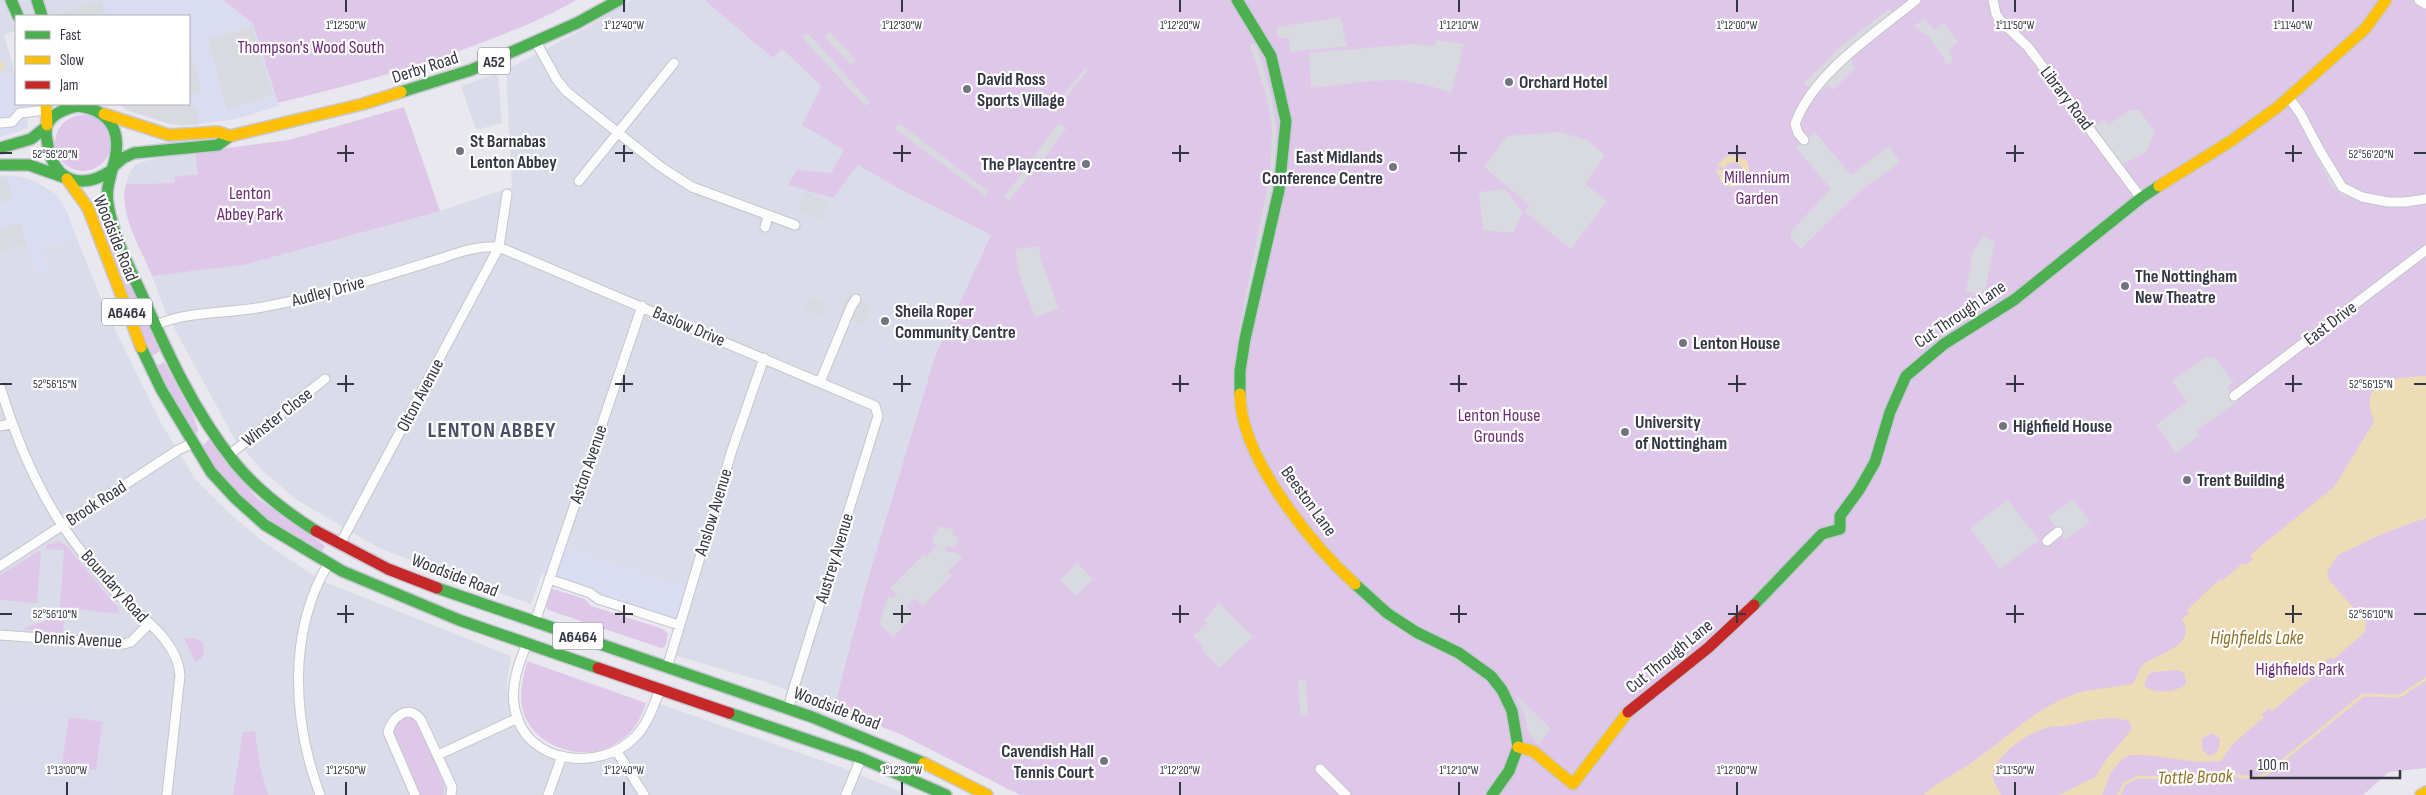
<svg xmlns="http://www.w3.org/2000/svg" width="2426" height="795" viewBox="0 0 2426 795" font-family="'Sofia Sans Condensed',sans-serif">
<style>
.residential{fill:#dbdce9}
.commercial{fill:#daddf2}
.education{fill:#dadaec}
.green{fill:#dfc7ea}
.parking{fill:#d9d9e0}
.water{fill:#eedcb7;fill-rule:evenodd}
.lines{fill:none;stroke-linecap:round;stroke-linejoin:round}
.stream{stroke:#eedcb7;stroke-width:3}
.street-casing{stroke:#c4c5cd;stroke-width:11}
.fast-casing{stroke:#c7c7d7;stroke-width:14}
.slow-casing{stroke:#c7c7d7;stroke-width:14}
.jam-casing{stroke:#c7c7d7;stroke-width:14}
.street{stroke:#fcfcfc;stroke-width:9}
.fast{stroke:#4caf50;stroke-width:11}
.slow{stroke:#ffc107;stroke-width:11}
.jam{stroke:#c62828;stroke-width:11}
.ticks{fill:none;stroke:#343644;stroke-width:2}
.poi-dot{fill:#737480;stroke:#fff;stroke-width:2}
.labels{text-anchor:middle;stroke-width:4.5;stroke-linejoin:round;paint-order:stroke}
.shield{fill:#fff;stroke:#71727c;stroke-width:1}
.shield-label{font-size:16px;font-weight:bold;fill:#343644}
.park-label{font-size:18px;fill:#6e2876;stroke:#fff}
.street-label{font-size:18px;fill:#343644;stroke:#fff}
.poi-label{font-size:18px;font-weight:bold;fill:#343644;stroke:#fff;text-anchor:start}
.water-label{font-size:19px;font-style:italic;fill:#907127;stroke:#fff}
.district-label{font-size:22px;font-weight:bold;letter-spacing:1px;fill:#4b4f67;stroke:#fff}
.ticks-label{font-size:12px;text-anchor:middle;fill:#343644;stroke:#fff;stroke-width:4.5;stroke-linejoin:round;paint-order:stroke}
</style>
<rect width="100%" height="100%" fill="#e8e8ee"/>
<path class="residential" d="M0 0H99L55 16H16V30L4 35 15 73 0 75Z
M632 0H704L773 58 782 49 821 86 858 165 903 191 991 235 935 356 866 585 834 708 765 682 674 655 694 591 553 543 531 604 450 576 377 547 297 500 263 471 234 438 166 313 152 276 244 265 440 211 512 187 506 70 589 26Z
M498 73 502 123 476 130 461 86Z
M195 152 198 174 175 177V183L126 184 129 173 135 165 144 161Z
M76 237 107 313 161 423 196 480 230 514 265 543 322 581 511 656 507 684 510 715 518 731 535 750 563 764 596 763 611 760 638 742 648 729 660 704 846 769 908 795H0V254L28 245 37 274 42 248Z"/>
<path class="commercial" d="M99 0H223L253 24 279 106 236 119 183 126 170 124 128 111 119 104H189V16H55Z
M15 73 16 104H25L28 127 15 133 0 137V75Z
M8 175 22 177 35 181 57 195 67 212 76 237 42 248 49 271 37 274 28 245 0 254V176Z
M553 543 694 590 685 622 542 574Z"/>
<path class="education" d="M0 699 110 709 104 795H0Z"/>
<path class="green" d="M223 0H576C546 18 519 28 486 41 418 67 348 86 278 103L253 24Z
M704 0H2426V768L2389 772 2363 795H1020L900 734 834 708 866 585 935 356 991 235 903 191 858 165 833 198 788 185 797 170 831 173 844 150 802 125 821 86 782 49 773 58Z
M404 107 440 211 244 265 152 276C141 248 118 214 126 184L175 183 174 177 198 174 195 152 289 140Z
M55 143a28 28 0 1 1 56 0a28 28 0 1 1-56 0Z
M103 214 160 351 152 356 132 310 99 216Z
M164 362 194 417 198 430 195 436 155 367Z
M210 439 223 459 256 497 325 546 320 555 274 526 219 474 202 446Z
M58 541 66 545 117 607 120 614 60 607 64 550 46 549V546Z
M41 550 37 603 0 600V575Z
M550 588 585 599 591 606 663 629 668 634 665 647 661 648 548 610 545 604Z
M57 617 64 618 63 633 22 629Z
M184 638H194L203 643 204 653 201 659 195 662Z
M527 661 646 703C640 721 632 735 615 744 582 764 530 746 522 707 519 691 524 676 527 661Z
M69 717 102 722 96 770 62 764Z
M404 718H412L418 724 445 785 443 795H421L394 733 395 727Z
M255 731 260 767 268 795H233L243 732Z"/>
<path class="parking" d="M101 0 106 11 91 16 57 15Z
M1889 9 1900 18 1851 59 1855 68 1833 90 1827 85 1818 95 1804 83 1842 45Z
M1340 17 1347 46 1290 52 1289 38H1278L1277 27Z
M1925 19 1934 30 1944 23 1958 42 1949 49 1953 61 1945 66 1944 59 1929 37 1913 26Z
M252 26 273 95 227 110 208 40Z
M830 32 856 60 851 65 825 37Z
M808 33 870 102 865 106 802 37Z
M1436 40 1464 44 1451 93 1428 85 1401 80 1371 81 1311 88 1309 53 1411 44 1435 46Z
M1256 43 1271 94 1276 126V156L1272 187 1241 341 1237 339 1268 184 1271 155 1272 127 1266 95 1250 45Z
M189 46 202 92 189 95Z
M1089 68 1056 112 1055 106 1084 69Z
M120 104 197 106 198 125 170 124 128 110Z
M2130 110H2139L2155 132 2146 152 2122 165 2095 126 2104 120 2108 125Z
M899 123 988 191 985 196 895 129Z
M1059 123 1066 129 1039 164 1032 159Z
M2307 130 2335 185 2348 195 2346 198 2332 187 2304 132Z
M1560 132 1587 140 1605 155 1585 184 1607 201 1571 249 1525 212 1529 205 1484 167 1507 136Z
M1815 132 1851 175 1889 146 1900 162 1857 194 1801 249 1791 238V231L1831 189 1796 148Z
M1030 162 1036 166 1009 201 1004 197Z
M7 177 13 201H0V178Z
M1505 189 1523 212 1513 233 1483 230 1479 192Z
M806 192 828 203 819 220 798 209Z
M20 222 27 244 0 253V229Z
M1984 236 1995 242 1985 291 1982 290V293L1966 292 1973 251Z
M1039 246 1041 260 1059 309 1035 317 1019 275 1015 249Z
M848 295 872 305 862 325 839 315Z
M810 297 826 305 821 317 804 308Z
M2206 357 2215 358 2234 382 2227 387 2238 401 2197 431 2200 435 2176 453 2156 425 2187 402 2172 381Z
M2073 499 2090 522 2065 540 2048 517Z
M2008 500 2039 540 2000 569 1970 528Z
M939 526 954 530 952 535 959 537 955 548 946 546 945 551 957 553 963 557 948 571 952 575 923 606 915 598 906 607 914 616 893 637 879 624 888 597 894 598 897 595 890 588 924 554 927 556 937 545 931 542Z
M1077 563 1093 579 1076 596 1060 580Z
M1219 603 1253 637 1219 668 1202 650 1204 647 1193 636 1207 623 1204 620Z
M1298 680H1306L1308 716H1300Z
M1515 694 1551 729 1538 745 1528 731 1525 716Z"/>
<path class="water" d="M1733 155 1747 160 1750 172 1743 171 1741 166 1735 162 1727 164 1725 168 1717 166 1725 157Z
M1716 169 1724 171 1725 176 1729 179 1737 180 1742 175 1749 176 1742 185 1730 187 1721 182Z
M2426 376V518L2384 533 2338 555 2327 572 2329 580 2366 622 2365 632 2333 660 2331 657 2324 663 2326 666 2272 711 2269 708 2262 714 2264 717 2233 744 2221 761 2199 762 2145 755H2130L2121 760 2111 772 2102 795H2059L2095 777 2106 760 2132 729 2129 721C2109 714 2086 722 2065 726 2060 726 2055 726 2050 727 2032 730 1990 757 1993 778 1994 783 1999 790 2001 795H1923C1939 781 1957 773 1974 761 2012 734 2031 710 2078 693 2089 689 2130 686 2133 683 2138 678 2138 668 2144 664 2159 653 2198 646 2182 619L2190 613 2187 610 2220 579 2222 581 2243 563 2246 565 2253 559 2250 555 2334 487 2374 422C2373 417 2370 412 2370 407 2365 377 2407 377 2426 376ZM2178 670 2185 674 2186 684C2177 693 2154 694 2144 686L2148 675 2154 672ZM2213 733 2220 739C2220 748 2218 756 2207 755L2202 749V738Z"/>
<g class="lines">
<path class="stream" d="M0 61 3 69
M2119 795 2124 784 2138 777 2178 778 2222 772 2243 777H2260L2270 771 2363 695 2400 696 2426 679"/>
<defs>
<path id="street" d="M1993 0 1996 14 2000 20 2028 47 2141 198
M2419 0 2426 4
M536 42 557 80 567 92 661 167 692 187 795 225
M2289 98 2300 113 2319 149 2342 187 2362 197 2388 202H2405L2426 199
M0 123 12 122 20 113 47 110
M1804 140 1798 133 1795 124C1813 73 1876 33 1916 0
M579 181 674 63
M765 227 768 216
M156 325C190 310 231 314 268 306 325 295 381 277 436 260 457 253 477 245 499 247L875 406 878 416 791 697 789 709
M820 382 851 307 856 299
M0 386C15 436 33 481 62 525 76 545 92 566 109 585 133 613 177 636 180 675L167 795
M2234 396 2426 250
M0 426 11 424
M229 455 325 379
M2047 541 2058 532
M340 544 499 247 507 194
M0 566 178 450 193 443
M549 579 590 593 598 599 679 625
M535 622 642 306
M0 635 124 644 131 642 149 624
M527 644C518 664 510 687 515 710 526 765 601 772 635 737 648 724 653 706 660 690
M667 668 732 450 764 358
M617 752 644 795
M438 755 518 718
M1320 769 1346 795
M320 795C293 722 287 634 328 564
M415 795 388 732C392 717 409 703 421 720L452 787 451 795
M548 795 562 756
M846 795 861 758"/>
<path id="fast" d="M11 0 18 16
M37 0 42 16
M1237 0 1271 56 1286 121 1279 190 1245 339 1240 371V394
M401 92 471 70 577 23 619 0
M78 106C115 111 123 137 112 170 83 190 55 183 48 146 47 139 44 130 48 123 54 113 67 108 78 106Z
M0 148 31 139 46 127
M0 165H29L63 177
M114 166 123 158 134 153 218 145 230 136
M112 170C109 182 106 191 108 204 113 235 128 265 141 293 167 352 194 412 235 463 257 490 286 512 316 531
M141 347 161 389 211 472 235 498 265 525 342 571 459 620 598 668
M1355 584 1387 613 1416 632 1459 653 1491 676 1502 690 1512 711 1518 747 1509 771 1492 795
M437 588 812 717 924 763
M1754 605 1822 534 1840 529V516L1859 490 1875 462 1890 412 1906 376 1944 344 2014 300 2141 198 2159 186
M729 713 861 758 946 795"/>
<path id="slow" d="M46 104 47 125
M104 114 169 135 218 132 230 136 363 104 401 92
M67 179 88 208 141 347
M2159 186 2231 141 2279 106 2365 29 2386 0
M1240 394C1240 456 1310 543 1355 584
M1518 747 1533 751 1573 784 1628 712
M924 763 987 795
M2421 795 2426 792"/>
<path id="jam" d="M316 531 388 569 437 588
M598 668 729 713
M1628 712 1708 648 1754 605"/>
</defs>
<use href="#street" class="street-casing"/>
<use href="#fast" class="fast-casing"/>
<use href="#slow" class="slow-casing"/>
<use href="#jam" class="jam-casing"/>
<use href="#street" class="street"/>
<use href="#fast" class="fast"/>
<use href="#slow" class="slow"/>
<use href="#jam" class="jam"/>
</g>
<path class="ticks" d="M346 0V12M624 0V12M902 0V12M1180 0V12M1459 0V12M1737 0V12M2015 0V12M2293 0V12M346 145V162M624 145V162M902 145V162M1180 145V162M1459 145V162M1737 145V162M2015 145V162M2293 145V162M0 153H12M337 153H354M615 153H633M893 153H911M1172 153H1189M1450 153H1467M1728 153H1746M2006 153H2024M2285 153H2302M2414 153H2426M346 375V392M624 375V392M902 375V392M1180 375V392M1459 375V392M1737 375V392M2015 375V392M2293 375V392M0 384H12M337 384H354M615 384H633M893 384H911M1172 384H1189M1450 384H1467M1728 384H1746M2006 384H2024M2285 384H2302M2414 384H2426M346 605V623M624 605V623M902 605V623M1180 605V623M1459 605V623M1737 605V623M2015 605V623M2293 605V623M0 614H12M337 614H354M615 614H633M893 614H911M1172 614H1189M1450 614H1467M1728 614H1746M2006 614H2024M2285 614H2302M2414 614H2426M67 782V795M346 782V795M624 782V795M902 782V795M1180 782V795M1459 782V795M1737 782V795M2015 782V795"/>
<g class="poi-dot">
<circle cx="1509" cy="82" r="5"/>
<circle cx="967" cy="89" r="5"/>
<circle cx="460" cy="151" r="5"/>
<circle cx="1086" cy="164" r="5"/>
<circle cx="1393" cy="167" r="5"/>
<circle cx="2125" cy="286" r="5"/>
<circle cx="885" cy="321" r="5"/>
<circle cx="1683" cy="343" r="5"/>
<circle cx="2003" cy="426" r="5"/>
<circle cx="1625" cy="432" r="5"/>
<circle cx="2187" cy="480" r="5"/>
<circle cx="1104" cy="761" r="5"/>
</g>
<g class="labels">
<g class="shield">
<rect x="478" y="47.5" width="32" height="27" rx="4"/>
<rect x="102" y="298.5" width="50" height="27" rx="4"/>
<rect x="553" y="622.5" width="50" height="27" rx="4"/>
</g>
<g class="shield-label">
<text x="494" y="67">A52</text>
<text x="127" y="318">A6464</text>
<text x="578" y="642">A6464</text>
</g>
<g class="park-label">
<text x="311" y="53">Thompson's Wood South</text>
<text x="1757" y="183">Millennium<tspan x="1757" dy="21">Garden</tspan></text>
<text x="250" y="199">Lenton<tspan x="250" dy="21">Abbey Park</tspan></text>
<text x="1499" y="421">Lenton House<tspan x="1499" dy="21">Grounds</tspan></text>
<text x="2300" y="675">Highfields Park</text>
</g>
<g class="street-label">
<text transform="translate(425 67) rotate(-18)" y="6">Derby Road</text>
<text transform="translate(2067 98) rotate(53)" y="6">Library Road</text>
<text transform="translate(116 238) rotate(68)" y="6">Woodside Road</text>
<text transform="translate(328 291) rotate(-15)" y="6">Audley Drive</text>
<text transform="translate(1960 314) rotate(-34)" y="6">Cut Through Lane</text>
<text transform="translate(2330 323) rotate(-37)" y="6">East Drive</text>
<text transform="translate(689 326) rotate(23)" y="6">Baslow Drive</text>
<text transform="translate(420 395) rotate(-62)" y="6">Olton Avenue</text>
<text transform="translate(277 417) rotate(-38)" y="6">Winster Close</text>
<text transform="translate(588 464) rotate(-71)" y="6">Aston Avenue</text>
<text transform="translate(1309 501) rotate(54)" y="6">Beeston Lane</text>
<text transform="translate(96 503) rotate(-33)" y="6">Brook Road</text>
<text transform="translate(713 512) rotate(-73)" y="6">Anslow Avenue</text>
<text transform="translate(834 558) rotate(-73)" y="6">Austrey Avenue</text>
<text transform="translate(455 575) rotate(21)" y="6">Woodside Road</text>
<text transform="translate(115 586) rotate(48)" y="6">Boundary Road</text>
<text transform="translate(78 639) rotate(3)" y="6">Dennis Avenue</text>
<text transform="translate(1669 656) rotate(-39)" y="6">Cut Through Lane</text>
<text transform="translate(837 708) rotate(21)" y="6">Woodside Road</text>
</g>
<g class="poi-label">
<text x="977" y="85">David Ross<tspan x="977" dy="21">Sports Village</tspan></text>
<text x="1519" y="88">Orchard Hotel</text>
<text x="470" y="147">St Barnabas<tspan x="470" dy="21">Lenton Abbey</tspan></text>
<text x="1383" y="163" text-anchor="end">East Midlands<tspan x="1383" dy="21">Conference Centre</tspan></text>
<text x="1076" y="170" text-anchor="end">The Playcentre</text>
<text x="2135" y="282">The Nottingham<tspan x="2135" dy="21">New Theatre</tspan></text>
<text x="895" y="317">Sheila Roper<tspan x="895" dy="21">Community Centre</tspan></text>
<text x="1693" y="349">Lenton House</text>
<text x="1635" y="428">University<tspan x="1635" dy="21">of Nottingham</tspan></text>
<text x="2013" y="432">Highfield House</text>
<text x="2197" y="486">Trent Building</text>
<text x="1094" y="757" text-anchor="end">Cavendish Hall<tspan x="1094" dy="21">Tennis Court</tspan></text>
</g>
<g class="water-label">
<text x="2257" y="644">Highfields Lake</text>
<text transform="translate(2195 776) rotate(-2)" y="7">Tottle Brook</text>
</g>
<g class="district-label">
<text x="492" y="437">LENTON ABBEY</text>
</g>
</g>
<g class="ticks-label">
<text x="346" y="29">1°12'50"W</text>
<text x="624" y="29">1°12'40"W</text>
<text x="902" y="29">1°12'30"W</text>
<text x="1180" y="29">1°12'20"W</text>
<text x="1459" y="29">1°12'10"W</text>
<text x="1737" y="29">1°12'00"W</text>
<text x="2015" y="29">1°11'50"W</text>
<text x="2293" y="29">1°11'40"W</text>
<text x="55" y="158">52°56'20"N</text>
<text x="2371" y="158">52°56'20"N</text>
<text x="55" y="388">52°56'15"N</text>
<text x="2371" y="388">52°56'15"N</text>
<text x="55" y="618">52°56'10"N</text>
<text x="2371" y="618">52°56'10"N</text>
<text x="67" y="774">1°13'00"W</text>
<text x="346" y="774">1°12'50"W</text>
<text x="624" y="774">1°12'40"W</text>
<text x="902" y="774">1°12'30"W</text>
<text x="1180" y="774">1°12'20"W</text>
<text x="1459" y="774">1°12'10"W</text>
<text x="1737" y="774">1°12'00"W</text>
<text x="2015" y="774">1°11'50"W</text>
</g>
<rect x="15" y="15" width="175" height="90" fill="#ffffff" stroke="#aeafb4"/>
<rect x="25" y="31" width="25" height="8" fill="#4caf50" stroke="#aeafb4"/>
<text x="60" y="40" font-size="15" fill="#343644">Fast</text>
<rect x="25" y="56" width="25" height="8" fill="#ffc107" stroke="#aeafb4"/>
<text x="60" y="65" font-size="15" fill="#343644">Slow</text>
<rect x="25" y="81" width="25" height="8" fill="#c62828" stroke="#aeafb4"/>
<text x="60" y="90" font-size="15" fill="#343644">Jam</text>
<path d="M2251 770v8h149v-8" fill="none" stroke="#343644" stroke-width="2.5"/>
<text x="2258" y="770" font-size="15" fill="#343644" stroke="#ffffff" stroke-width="4" paint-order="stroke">100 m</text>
</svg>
